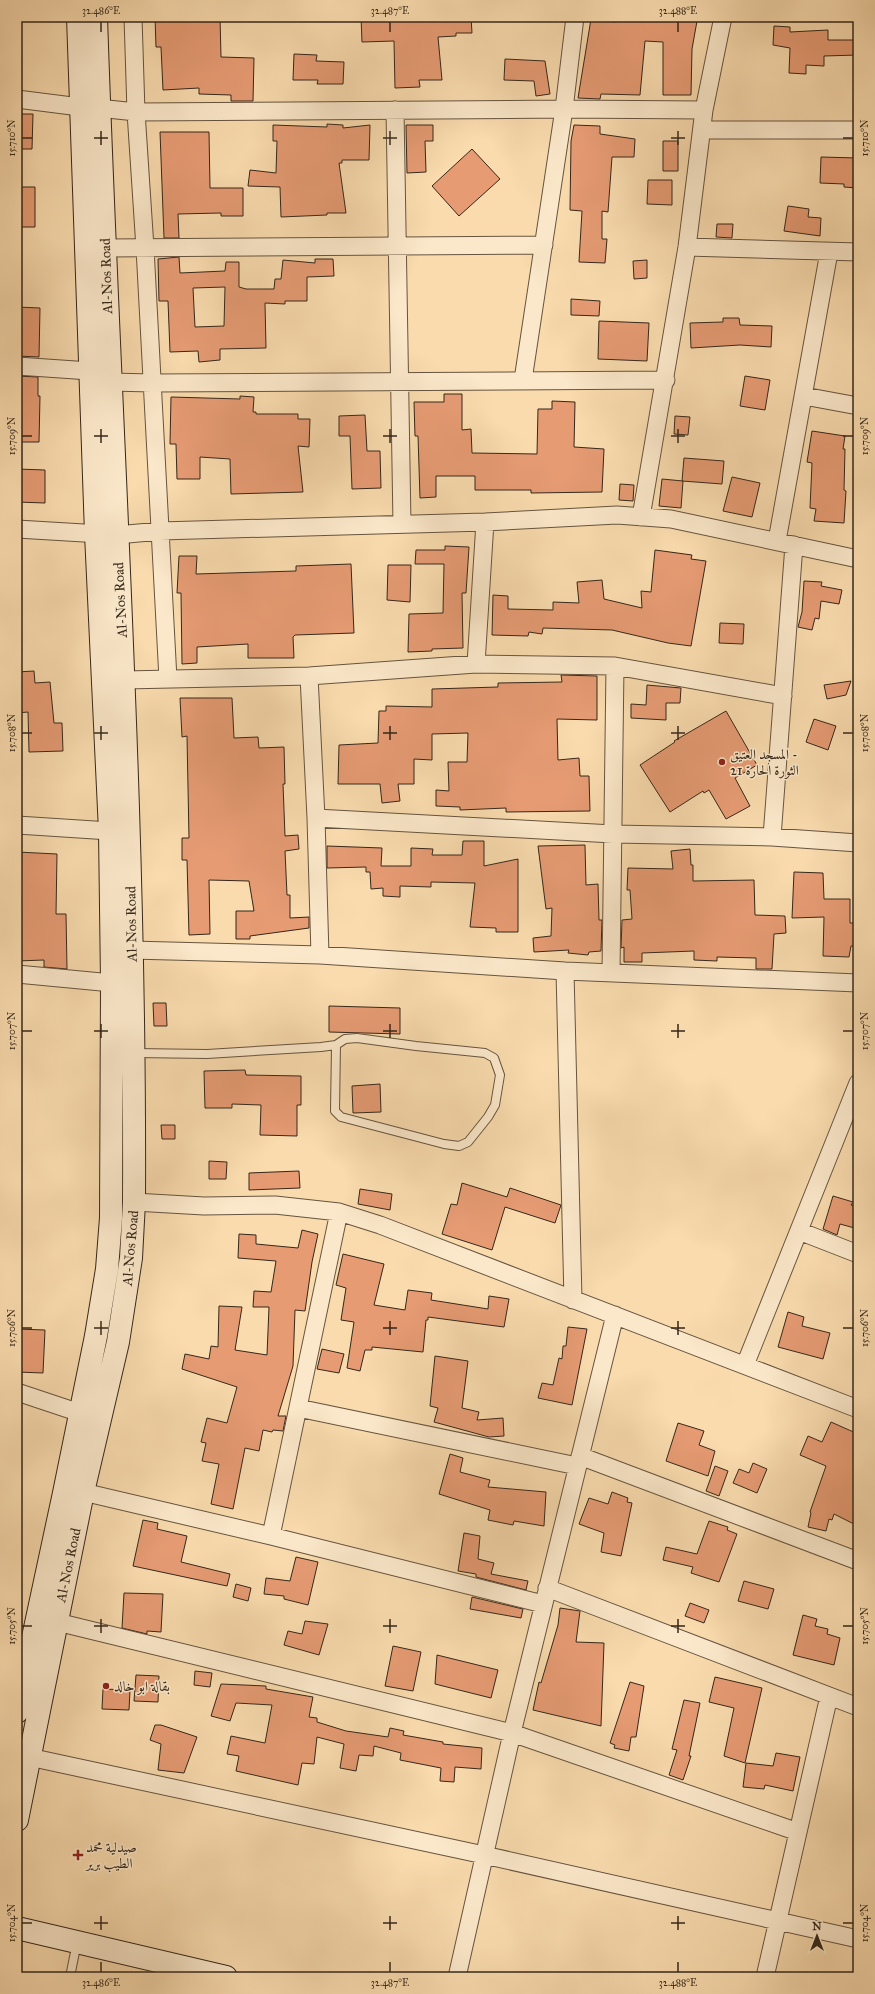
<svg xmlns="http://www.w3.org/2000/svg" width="875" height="1994" viewBox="0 0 875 1994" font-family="'IM FELL Great Primer',Amiri,serif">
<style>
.building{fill:#e69b73;stroke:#35271a;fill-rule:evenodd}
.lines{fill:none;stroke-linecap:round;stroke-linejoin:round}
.lane-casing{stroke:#66543f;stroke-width:10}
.street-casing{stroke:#66543f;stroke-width:19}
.secondary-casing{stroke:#35271a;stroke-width:24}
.lane{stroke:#fbe8ca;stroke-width:8}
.street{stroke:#fbe8ca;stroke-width:17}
.secondary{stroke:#fbe8ca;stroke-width:22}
.ticks{fill:none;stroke:#35271a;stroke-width:1.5}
.poi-dot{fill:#8f2418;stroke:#fbe8ca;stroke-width:1.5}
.labels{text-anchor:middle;stroke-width:3;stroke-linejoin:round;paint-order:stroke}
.street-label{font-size:14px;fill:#35271a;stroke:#fbe8ca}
.poi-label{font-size:14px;fill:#35271a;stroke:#fbe8ca;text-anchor:start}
.neatline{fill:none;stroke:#35271a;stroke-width:1.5}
.ticks-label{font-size:10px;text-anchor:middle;fill:#35271a}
</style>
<rect width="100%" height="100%" fill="#f9dbae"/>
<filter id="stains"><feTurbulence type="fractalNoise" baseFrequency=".005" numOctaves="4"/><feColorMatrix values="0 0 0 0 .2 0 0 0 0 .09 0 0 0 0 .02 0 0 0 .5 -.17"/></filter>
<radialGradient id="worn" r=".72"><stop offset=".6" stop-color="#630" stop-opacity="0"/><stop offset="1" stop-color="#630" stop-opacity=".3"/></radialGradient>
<path class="building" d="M155 17H220L221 57 254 58 253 101H231V95L199 94V88L163 90 161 47H156Z
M361 17H471L472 33H456V36L438 37 442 80H419L420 87 395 88 394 41 362 42Z
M615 17H676L697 21 692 49 691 95H663V42L645 41 640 95 601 94 600 99 578 98 591 19 615 22Z
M774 26 790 27V32L828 30V40H858V55L824 56V66L806 65V74L789 73 790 48 773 45Z
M294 54 317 55 316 61 344 62 343 84H317L318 80H293Z
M505 59 545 61 550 94 536 96 534 81 504 80Z
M17 114H33L32 149H17Z
M327 124 343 125V128L370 125 369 160H342V163H339L346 213H327V215L281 217 280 187 248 186 250 170 276 173 277 141H273V125L327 127Z
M406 125H433V141H425L426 172 407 173Z
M574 125 600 126V134L635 139 634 157H612L608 212 602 211V239H607L605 263 579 262 582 211 570 210 571 141Z
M160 132H209L210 188H243V216H221V213L178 214 179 238H164Z
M663 141H678V171H663Z
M472 149 500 179 459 216 432 186Z
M821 157 858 158V188L844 187V184L820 183Z
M648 180H672V205L647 204Z
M19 187H35V227H17Z
M788 206 809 209 808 217 821 218 820 236 784 231Z
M717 224H733L732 238 716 237Z
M179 257 180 273 225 271 226 262H239V287L246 289H274L275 279H281L283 260 315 263V259H333L334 276 307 277V301H285V304L265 303 266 348 220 349V360L199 362 198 351 170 352 168 301H159L158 259ZM225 287 224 326 195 327 193 288Z
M647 260V278L634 279 633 261Z
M571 299 600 301 599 316 571 315Z
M17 307 40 308 39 357 17 356Z
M723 318H739L740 325 772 326 771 347 740 345 691 348 690 323 723 322Z
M599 321 649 323 647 361 598 359Z
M17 376 38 377V396H40L39 442H17Z
M745 376 770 380 765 410 740 406Z
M444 394H462V430L471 429 472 453 537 454 538 409H552V401L575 402 574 447 604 449 602 492 531 493V490H475V476H436V497L420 498 418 436H415L414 402H444Z
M240 396 254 397 253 412H256V414H298V419H310L309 447 298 446 303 492 231 494 230 459 200 457V479H177L176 444H170L171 397 240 399Z
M365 415 367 451H380L381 488 352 489 350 436H339V416Z
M675 416 690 417 688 435 674 434Z
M812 431 845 436 843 449H845L844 490 846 491 844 523 814 521 816 509 810 508 812 463 807 462Z
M684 458 724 461 722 484 682 481Z
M17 469 45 470V503L17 502Z
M732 477 760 483 752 517 723 511Z
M662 479 683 481 681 508 659 506Z
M620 484 634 485 633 501 619 500Z
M445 546 469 547 466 593H462L463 648 432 649V651L408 652 409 614 443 613 444 564H415L416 550H445Z
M655 550 692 555 691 559 706 561 691 646 668 643 612 630 543 628 542 634 529 632 528 636 492 635 493 595 508 596V609L553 610V602L579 603 577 582 602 580 604 599 642 608 641 591 651 592Z
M179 556H197L196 574 296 571V566L351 564 354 633 295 635 293 637 294 658H248V644L197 647V663L182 664 181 593H177Z
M388 565H411L410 602 387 600Z
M804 581 822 582 821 586 842 590 839 604 821 601 819 619 815 618 812 630 798 627 802 612Z
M720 623 744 624 743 644 719 643Z
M34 671 35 683 50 682 54 723H62L63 751 29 752 28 712 17 713V672Z
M561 675 597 676V720L557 719 558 760 579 758 580 776H589L590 811 506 812V808L460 810V807L436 806V790L449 791 448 762H467L468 733 432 734V760L414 759V784H398L400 801 382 803 380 784H338L339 745 378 743 379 711H386V706L432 707V689L498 687V683L562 682Z
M851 681 846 695 827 699 824 685Z
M647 685 681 688 680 703H666V720L631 718V704L646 705Z
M180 698H232L234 738 258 737 259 748 284 747 285 784H283L285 836 298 835 299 849 285 851 287 895H290V918L309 917V928L250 936V939H236V911H254L249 881 209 880 210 934 189 935 187 860H182V838H189L187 736 182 737Z
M726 711 757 765 735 778 750 806 726 819 709 790 704 793 703 791 670 812 640 765 675 742 674 741Z
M814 719 836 726 828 750 806 742Z
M463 841H484V866L518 859V932H496V928L470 927 475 883 431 882V887L400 886V897L383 896V888L371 889 370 872H366V867L327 868V846L382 848 381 866H411V848L433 849 432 855H462Z
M585 845 586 885 598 884 599 920H602L601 951 589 952 588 955 568 953 569 950 534 952 533 938 551 936 552 908 546 909 538 846Z
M690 849 691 865H693V881L754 880 755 915 785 916 786 933 774 934 772 969H756V958L717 957V961L694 960V951L642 953V962H624V947L621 948 622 920 632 919 630 890H627L628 868 673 869 671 851Z
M17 852 57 854 56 914H66L67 969 44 967V960L17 961Z
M794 872 823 873 824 899H850V923H858V946H851L849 957 823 956 824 917 792 918Z
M153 1003H166L167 1026H154Z
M329 1006 400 1008V1034L329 1032Z
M245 1070 246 1075 301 1076V1105H297V1136L260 1135 261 1105 232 1104V1108H205L204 1071Z
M380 1084 381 1112 353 1113 352 1086Z
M161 1125H175V1139H162Z
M209 1161 227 1162 226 1179H209Z
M299 1171 300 1188 249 1190V1173Z
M462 1183 507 1197 510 1188 561 1205 555 1223 505 1207 492 1250 442 1234 451 1204 457 1205Z
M360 1189 392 1194 390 1210 358 1204Z
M833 1196 853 1202 851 1205 858 1207V1229L840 1224 837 1235 823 1229Z
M302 1230 318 1234 312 1262 305 1311 295 1310 293 1366 278 1416H286L283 1431 273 1430 272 1432 263 1430 259 1451 245 1448 233 1509 211 1504 219 1464 202 1461 206 1443 201 1442 207 1418 227 1423 237 1387 182 1369 185 1354 209 1359 211 1346 218 1347 219 1306 242 1307 235 1350 267 1355 269 1307H253L254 1291 271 1292 276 1261 238 1258 239 1234 256 1235V1244L298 1248Z
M343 1254 384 1264 374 1305 405 1310 408 1290 432 1293 431 1300 488 1309 489 1296 509 1299 504 1327 428 1317V1320H426L423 1352 372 1347V1350H365L360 1371 347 1368 354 1322 341 1320 346 1288 336 1285Z
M788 1312 804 1317 802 1326 830 1333 823 1359 778 1347Z
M568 1327 587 1329 572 1405 538 1398 542 1383 553 1385 559 1358 562 1359 563 1346H566Z
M17 1329 45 1330 43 1373 17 1372Z
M322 1349 344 1354 339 1373 317 1369Z
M435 1356 468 1361 462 1408 479 1412 477 1420 503 1418 504 1436 489 1437 434 1422 438 1408 430 1406Z
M831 1422 858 1434V1526L834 1514 832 1520 829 1519 826 1531 808 1527 811 1513 810 1512 826 1466 800 1455 808 1436 822 1442Z
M678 1423 704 1431 699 1445 715 1451 708 1476 666 1461Z
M450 1454 463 1458 460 1472 490 1480 488 1487 546 1492 544 1526 514 1521 513 1525 488 1520 490 1510 439 1494Z
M753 1463 767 1469 757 1493 733 1483 739 1469 749 1473Z
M715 1466 728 1471 719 1496 706 1491Z
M612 1492 628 1498 627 1502 632 1503 621 1556 601 1552 604 1533 579 1524 589 1498 608 1504Z
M143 1520 158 1523 157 1529 187 1536 181 1562 230 1574 227 1586 133 1566Z
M709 1521 728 1527 727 1530 737 1534 719 1582 691 1573 693 1567 663 1560 666 1547 697 1554Z
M464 1533 480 1536 478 1559 494 1563 491 1574 528 1581 526 1590 476 1577V1574L458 1571Z
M296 1557 318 1562 308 1605 284 1599V1596L264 1594 266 1578 290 1581Z
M744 1581 774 1589 768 1609 738 1601Z
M236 1584 251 1588 248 1601 233 1597Z
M124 1593 163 1594 161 1632 147 1631V1634L122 1628Z
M472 1597 523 1609 521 1618 470 1609Z
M690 1603 709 1610 704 1623 685 1616Z
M560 1608 580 1611 576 1642 604 1643 601 1726 533 1710 539 1682 541 1683 558 1625Z
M803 1615 817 1619 815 1626 828 1629 827 1634 840 1638 834 1665 793 1655Z
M305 1621 328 1624 319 1655 284 1645 288 1631 302 1634Z
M393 1646 421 1652 413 1691 385 1686Z
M437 1655 498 1670 491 1698 435 1684Z
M195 1671 212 1673 210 1687 194 1685Z
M136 1675 159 1676 158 1702 134 1701Z
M715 1677 762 1688 745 1763 724 1756 734 1708 709 1702Z
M630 1682 644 1686 636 1737H631L629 1751 614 1748 615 1745 610 1743Z
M221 1684 266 1686V1689L313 1697 309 1717 317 1718V1722L346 1731 388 1737 390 1728 404 1731 403 1735 443 1742V1744L482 1748 481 1769 455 1767 454 1782 440 1781 441 1768 400 1760 401 1753 374 1746 373 1756 359 1755 356 1771 340 1768 344 1744 317 1737 314 1764 302 1763 298 1785 236 1771 239 1756 227 1754 231 1736 265 1743 272 1705 236 1703 230 1721 211 1716Z
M103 1689 130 1690 129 1710 102 1709Z
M684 1700 700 1703 689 1756H691L683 1780 669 1775 677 1750 672 1749Z
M155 1725H161L197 1737 184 1773 158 1770 161 1744 150 1740Z
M776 1753 800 1757 793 1791 765 1785 764 1789 743 1787 746 1763 773 1766Z"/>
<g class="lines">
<defs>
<path id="lane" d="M134 1053 207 1054 321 1047 336 1045 345 1039 357 1038 416 1046 485 1053 494 1058 500 1075 495 1105 488 1117 468 1142 459 1146 444 1144 341 1117 335 1111 336 1045
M70 1977 77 1942"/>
<path id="street" d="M133 17 136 112 145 248 168 679
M17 99 80 107
M98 108 136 112 564 109 704 110
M395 110 402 524
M702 130H858
M687 247 858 252
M105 248 544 245
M17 366 90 371
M523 380 564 109 575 17
M110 382 152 383 666 380
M804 396 858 406
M641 517 687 247 704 110 723 17
M17 529 117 535 160 531 485 522 617 515 671 519 858 559
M777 541 829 252
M476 664 485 522
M309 676 316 818 320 955
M124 680 309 676 476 664 615 666 783 696
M316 818 613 834 772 837 858 843
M17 825 110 831
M772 837 794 545
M131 950 320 955 565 971 858 983
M565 971 573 1300
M611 973 615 666
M17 974 112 983
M134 1202 204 1206 275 1205 339 1212 380 1225 858 1409
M799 1231 858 1254
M745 1365 858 1083
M17 1392 80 1413
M298 1408 577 1466
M580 1456 858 1561
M83 1492 271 1536 543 1604
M271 1536 339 1212
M547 1588 858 1707
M57 1622 512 1733 798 1832
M29 1757 484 1855 858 1939
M457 1977 512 1733 615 1315
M765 1977 829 1696"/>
<path id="secondary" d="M17 1712 64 1493 96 1336 107 1269 111 1218 112 983 110 831 96 534 78 17
M17 1820 83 1492 118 1342 131 1258 134 1202C136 806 109 412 96 17
M17 1928 226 1977"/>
</defs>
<use href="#lane" class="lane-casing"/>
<use href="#street" class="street-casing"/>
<use href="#secondary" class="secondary-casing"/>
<use href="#lane" class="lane"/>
<use href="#street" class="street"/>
<use href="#secondary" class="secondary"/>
</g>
<path class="ticks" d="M101 22V32M390 22V32M678 22V32M101 131V145M390 131V145M678 131V145M22 138H32M94 138H108M383 138H397M671 138H685M843 138H853M101 429V443M390 429V443M678 429V443M22 436H32M94 436H108M383 436H397M671 436H685M843 436H853M101 726V740M390 726V740M678 726V740M22 733H32M94 733H108M383 733H397M671 733H685M843 733H853M101 1024V1038M390 1024V1038M678 1024V1038M22 1031H32M94 1031H108M383 1031H397M671 1031H685M843 1031H853M101 1321V1335M390 1321V1335M678 1321V1335M22 1328H32M94 1328H108M383 1328H397M671 1328H685M843 1328H853M101 1619V1633M390 1619V1633M678 1619V1633M22 1626H32M94 1626H108M383 1626H397M671 1626H685M843 1626H853M101 1916V1930M390 1916V1930M678 1916V1930M22 1923H32M94 1923H108M383 1923H397M671 1923H685M843 1923H853M101 1962V1972M390 1962V1972M678 1962V1972"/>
<g class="poi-dot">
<circle cx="722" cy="762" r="4"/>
<circle cx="106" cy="1686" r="4"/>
<path d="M76 1849h4v4h4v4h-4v4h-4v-4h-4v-4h4z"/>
</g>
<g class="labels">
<g class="street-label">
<text transform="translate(106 276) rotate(-92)" y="5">Al-Nos Road</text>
<text transform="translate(120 600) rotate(-93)" y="5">Al-Nos Road</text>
<text transform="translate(131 924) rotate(-91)" y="5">Al-Nos Road</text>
<text transform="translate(130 1248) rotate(-85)" y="5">Al-Nos Road</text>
<text transform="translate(68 1565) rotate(-78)" y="5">Al-Nos Road</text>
</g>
<g class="poi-label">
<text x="730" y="759">المسجد العتيق -<tspan x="730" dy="16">الثورة الحارة 21</tspan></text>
<text x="114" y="1691">بقالة ابو خالد</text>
<text x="86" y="1852">صيدلية محمد<tspan x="86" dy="16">الطيب برير</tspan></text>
</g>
</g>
<rect width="875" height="1994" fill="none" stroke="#f9dbae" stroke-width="44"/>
<g transform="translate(817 1936)" stroke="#fbe8ca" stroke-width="3" paint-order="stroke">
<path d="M0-3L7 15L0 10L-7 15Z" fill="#35271a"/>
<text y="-6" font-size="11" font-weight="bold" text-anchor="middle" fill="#35271a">N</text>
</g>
<rect x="22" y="22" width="831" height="1950" class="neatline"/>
<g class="ticks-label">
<text x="101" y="14">32.486°E</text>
<text x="390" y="14">32.487°E</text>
<text x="678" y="14">32.488°E</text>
<text transform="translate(11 138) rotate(-90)" y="4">15.710°N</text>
<text transform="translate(864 138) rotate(-90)" y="4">15.710°N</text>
<text transform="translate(11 436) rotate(-90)" y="4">15.709°N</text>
<text transform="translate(864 436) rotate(-90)" y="4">15.709°N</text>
<text transform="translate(11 733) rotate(-90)" y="4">15.708°N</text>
<text transform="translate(864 733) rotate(-90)" y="4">15.708°N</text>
<text transform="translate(11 1031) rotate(-90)" y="4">15.707°N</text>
<text transform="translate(864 1031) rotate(-90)" y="4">15.707°N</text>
<text transform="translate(11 1328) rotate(-90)" y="4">15.706°N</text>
<text transform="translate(864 1328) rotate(-90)" y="4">15.706°N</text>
<text transform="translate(11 1626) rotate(-90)" y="4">15.705°N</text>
<text transform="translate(864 1626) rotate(-90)" y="4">15.705°N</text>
<text transform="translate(11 1923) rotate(-90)" y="4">15.704°N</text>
<text transform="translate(864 1923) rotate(-90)" y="4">15.704°N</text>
<text x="101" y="1986">32.486°E</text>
<text x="390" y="1986">32.487°E</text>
<text x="678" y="1986">32.488°E</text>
</g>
<rect width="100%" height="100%" filter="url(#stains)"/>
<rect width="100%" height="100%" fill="url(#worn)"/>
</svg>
